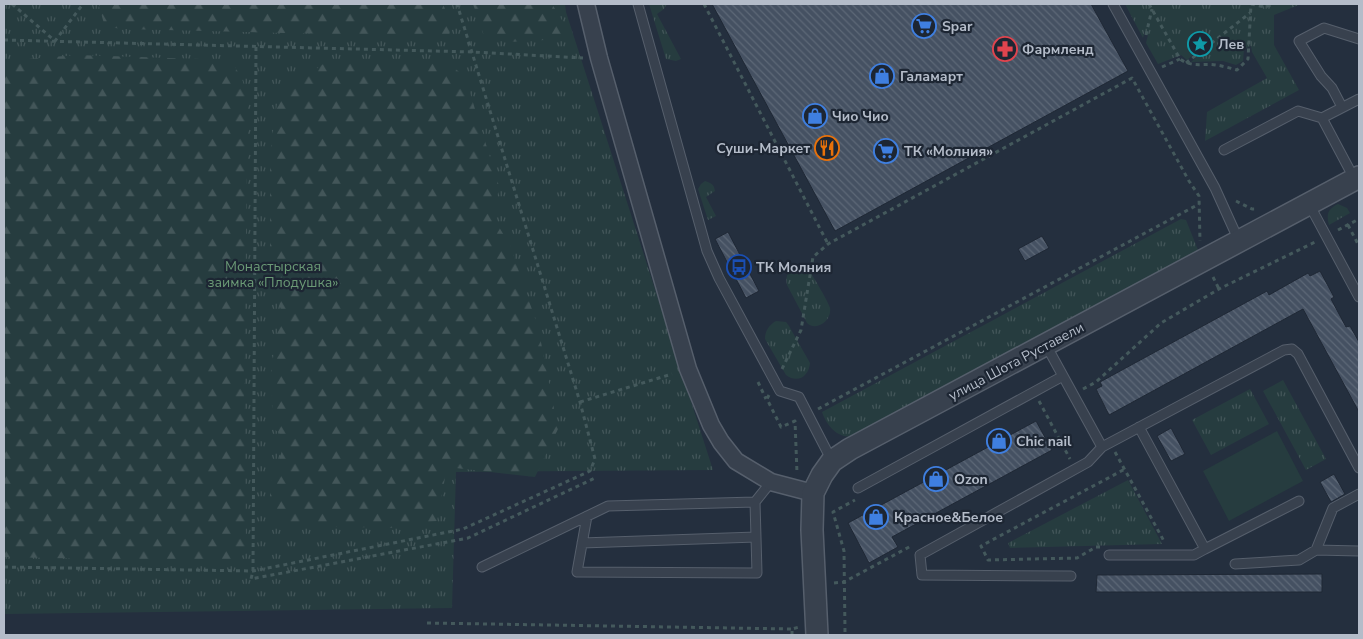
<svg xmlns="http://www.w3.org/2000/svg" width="1363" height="639" viewBox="0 0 1363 639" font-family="'Nunito Sans',sans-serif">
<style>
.grass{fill:url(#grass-tufts)}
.forest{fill:url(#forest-firs)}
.pitch{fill:#263c3f}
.building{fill:url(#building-back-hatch);stroke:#1f2835}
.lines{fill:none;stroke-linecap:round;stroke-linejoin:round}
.service-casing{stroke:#565f6c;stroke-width:11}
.minor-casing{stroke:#565f6c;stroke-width:19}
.tertiary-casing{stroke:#565f6c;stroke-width:24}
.path{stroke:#44595c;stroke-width:3;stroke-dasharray:4 4;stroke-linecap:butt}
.service{stroke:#38414e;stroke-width:9}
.minor{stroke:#38414e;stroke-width:16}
.tertiary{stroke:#38414e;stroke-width:21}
.labels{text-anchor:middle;stroke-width:4.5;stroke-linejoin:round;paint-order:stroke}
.poi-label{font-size:14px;font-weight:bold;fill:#b4bcc9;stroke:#1d2633;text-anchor:start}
.park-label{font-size:14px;fill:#6b9a76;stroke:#1d2633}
.street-label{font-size:14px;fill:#b4bcc9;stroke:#1d2633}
</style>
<defs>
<pattern id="grass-tufts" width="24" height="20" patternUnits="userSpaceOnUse" patternTransform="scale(1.25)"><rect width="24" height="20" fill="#263c3f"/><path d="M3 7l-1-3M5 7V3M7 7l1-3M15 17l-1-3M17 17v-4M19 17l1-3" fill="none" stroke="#435659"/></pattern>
<pattern id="forest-firs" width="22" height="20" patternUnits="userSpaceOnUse" patternTransform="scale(1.25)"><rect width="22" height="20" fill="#263c3f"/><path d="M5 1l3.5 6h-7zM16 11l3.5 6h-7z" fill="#435659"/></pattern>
<pattern id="building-back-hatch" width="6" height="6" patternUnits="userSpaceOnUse" patternTransform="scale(1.25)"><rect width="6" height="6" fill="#455162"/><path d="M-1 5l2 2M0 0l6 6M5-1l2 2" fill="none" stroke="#5d6877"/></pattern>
</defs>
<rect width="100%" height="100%" fill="#242f3e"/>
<path class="grass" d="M4 4H565L566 12 713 470 456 472 452 608 4 614Z
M649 4H667L664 9 657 14 681 59 676 61 666 59Z
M1125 4H1301L1274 15V45L1299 90 1205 141 1207 112 1267 78 1252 52 1251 46 1244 49 1243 61 1236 65 1223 61 1191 62 1201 53H1195L1187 60 1181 55 1158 64 1146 43 1148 35 1145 31 1143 38Z
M705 181C711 183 714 184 715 191L706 197 716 216 708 220 698 189 701 184Z
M1338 204 1347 208 1350 213 1329 225C1326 214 1328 209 1338 204Z
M1181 219 1186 220 1198 250 852 436C837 439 826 424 822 412Z
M795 267C800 267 806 268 810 272 813 276 829 303 830 308 832 320 817 332 807 323L787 285C785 277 788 271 795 267Z
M776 321 786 322 789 326 810 363C809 376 798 384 786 375L765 339C765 331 769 325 776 321Z
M1283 380 1326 459 1306 470 1263 391Z
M1250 389 1269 424 1211 455 1192 420Z
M1128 480 1162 544 1010 548 1008 543Z"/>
<path class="forest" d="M102 4H443L451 24 449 37 125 29 105 27 99 6Z
M473 4H552L565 25 563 39 508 42 484 36Z
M77 55 231 60 242 79 248 97 244 375 246 553 233 562 4 557V61Z
M330 59H444L465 77 499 186 494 219 510 245 538 327 558 429 535 477 447 467 437 521 390 528 281 525 270 513V486L286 439 273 428 271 370 281 310 270 275V153L278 97Z"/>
<path class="pitch" d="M1277 431 1303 481 1229 521 1203 471Z"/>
<path class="building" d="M712 4H1091L1128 71 835 231Z
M728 232 759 291 746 298 715 239Z
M1042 236 1049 248 1025 261 1018 249Z
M1320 271 1334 297 1331 299 1346 327 1350 326 1359 342V412L1303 309 1109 415 1096 389 1102 386 1100 382 1267 291 1269 295 1308 273 1310 276Z
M1036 421 1052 450 892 537 898 547 869 563 848 523Z
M1171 428 1185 454 1171 461 1157 436Z
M1334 474 1345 494 1331 502 1320 482Z
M1322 574V592H1096L1097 575Z"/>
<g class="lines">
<defs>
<path id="service" d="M638 4 707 251 719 278 780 391 799 397 832 461
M1113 4 1215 188 1239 241
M1342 107 1332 88 1321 76 1299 41 1324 28 1359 39
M1322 118 1359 99
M1224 150 1298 111 1322 118 1355 180
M1309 204 1359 297
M1046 345 1102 447
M858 488 1063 376
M587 516 577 572 757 573 755 502
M582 543 756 537
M1205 549 1299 501
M1316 550 1333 508 1359 494
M1109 555H1194L1205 549 1139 427
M1235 564 1299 560 1316 550 1359 551
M482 567 608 506 755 502 771 482
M1071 576 922 575 920 555 1088 462 1102 447 1284 350 1292 349 1298 354 1359 468"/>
<path id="minor" d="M586 4 599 58 688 369 711 425 721 442 736 461 771 482 813 493"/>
<path id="tertiary" d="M817 635 812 530 813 493 822 475 832 461 850 449 1359 177"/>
</defs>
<use href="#service" class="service-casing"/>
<use href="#minor" class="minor-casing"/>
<use href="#tertiary" class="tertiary-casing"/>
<path class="path" d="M12 4 55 41 83 4
M704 4 828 244
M1149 4 1180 59C1192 68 1203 63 1216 65 1223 66 1230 68 1237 70L1248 59 1251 4
M1251 4 1265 7 1273 4
M1146 35 1152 9
M4 40 473 52 583 58
M256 47 253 571 251 579 468 538 595 478
M1186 63 1250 13
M1162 67 1180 59
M1236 201 1252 209H1257
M1348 225 1359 246
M1338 230 1359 219
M1213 277 1219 289
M782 369 801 330 813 257 828 244 1132 78 1189 181 1199 196 1200 241
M758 382 766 399
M1083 389 1096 382 1161 323 1219 289 1317 241
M769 395 767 399 781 427 795 421 797 473
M1039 401 1070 459
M580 402 672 374
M818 409 1199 204
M1115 452 1165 543
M1100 547H1096L1077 558 988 560 981 546 1125 469
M4 567 253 571 463 529 590 471 595 459 580 402 457 4
M834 583 844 582 911 546
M427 623 792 629
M845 632 844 551 833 512 855 500
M792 635V629L799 627"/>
<use href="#service" class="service"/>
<use href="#minor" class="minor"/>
<use href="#tertiary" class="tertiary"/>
</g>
<defs>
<symbol id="supermarket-ring" viewBox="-11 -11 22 22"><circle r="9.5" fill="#1d2633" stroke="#3f7fe0" stroke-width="1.5"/><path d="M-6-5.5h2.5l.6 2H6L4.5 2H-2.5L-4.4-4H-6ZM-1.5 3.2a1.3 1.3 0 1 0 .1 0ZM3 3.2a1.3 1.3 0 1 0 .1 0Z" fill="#3f7fe0"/></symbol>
<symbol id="sight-ring" viewBox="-11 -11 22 22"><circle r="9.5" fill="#1d2633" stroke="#0f9aa8" stroke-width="1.5"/><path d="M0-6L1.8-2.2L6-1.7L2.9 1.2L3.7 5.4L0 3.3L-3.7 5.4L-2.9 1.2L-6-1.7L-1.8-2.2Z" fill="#0f9aa8"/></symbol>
<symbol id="pharmacy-ring" viewBox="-11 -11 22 22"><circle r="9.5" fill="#1d2633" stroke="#e0444e" stroke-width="1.5"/><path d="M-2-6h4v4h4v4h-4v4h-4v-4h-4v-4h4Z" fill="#e0444e"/></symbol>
<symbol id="shop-ring" viewBox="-11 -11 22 22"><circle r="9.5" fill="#1d2633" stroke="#3f7fe0" stroke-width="1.5"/><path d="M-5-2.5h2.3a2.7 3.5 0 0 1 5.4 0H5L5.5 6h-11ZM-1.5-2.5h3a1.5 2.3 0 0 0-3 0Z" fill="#3f7fe0"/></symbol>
<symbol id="restaurant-ring" viewBox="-11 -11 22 22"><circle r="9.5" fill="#1d2633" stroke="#e8710a" stroke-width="1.5"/><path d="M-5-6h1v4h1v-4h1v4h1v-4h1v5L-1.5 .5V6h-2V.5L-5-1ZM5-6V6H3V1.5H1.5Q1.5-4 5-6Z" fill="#e8710a"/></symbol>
<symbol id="bus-ring" viewBox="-11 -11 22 22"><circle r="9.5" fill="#1d2633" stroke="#1a4fb4" stroke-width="1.5"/><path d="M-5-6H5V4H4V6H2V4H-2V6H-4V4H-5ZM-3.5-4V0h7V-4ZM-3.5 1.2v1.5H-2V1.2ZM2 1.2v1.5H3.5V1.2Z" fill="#1a4fb4"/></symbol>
</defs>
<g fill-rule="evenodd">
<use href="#supermarket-ring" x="910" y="12" width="28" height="28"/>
<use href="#sight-ring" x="1186" y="30" width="28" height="28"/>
<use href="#pharmacy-ring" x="991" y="35" width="28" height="28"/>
<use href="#shop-ring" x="868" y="62" width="28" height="28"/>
<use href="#shop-ring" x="801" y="102" width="28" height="28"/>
<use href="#restaurant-ring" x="813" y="134" width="28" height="28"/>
<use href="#supermarket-ring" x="872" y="137" width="28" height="28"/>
<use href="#bus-ring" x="725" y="253" width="28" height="28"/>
<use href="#shop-ring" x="985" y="427" width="28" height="28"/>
<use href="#shop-ring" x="922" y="465" width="28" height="28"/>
<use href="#shop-ring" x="862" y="503" width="28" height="28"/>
</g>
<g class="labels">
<g class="poi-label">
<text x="942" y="31">Spar</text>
<text x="1218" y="49">Лев</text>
<text x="1022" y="54">Фармленд</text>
<text x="900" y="81">Галамарт</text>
<text x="832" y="121">Чио Чио</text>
<text x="810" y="153" text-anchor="end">Суши-Маркет</text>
<text x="904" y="156">ТК «Молния»</text>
<text x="756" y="272">ТК Молния</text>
<text x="1016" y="446">Chic nail</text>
<text x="954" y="484">Ozon</text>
<text x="894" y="522">Красное&amp;Белое</text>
</g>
<g class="park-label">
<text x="273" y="271">Монастырская<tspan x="273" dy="16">заимка «Плодушка»</tspan></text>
</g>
<g class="street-label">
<text transform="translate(1016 361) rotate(-28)" y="5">улица Шота Руставели</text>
</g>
</g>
<rect width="1363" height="639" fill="none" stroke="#b4bcc9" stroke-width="10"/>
</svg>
